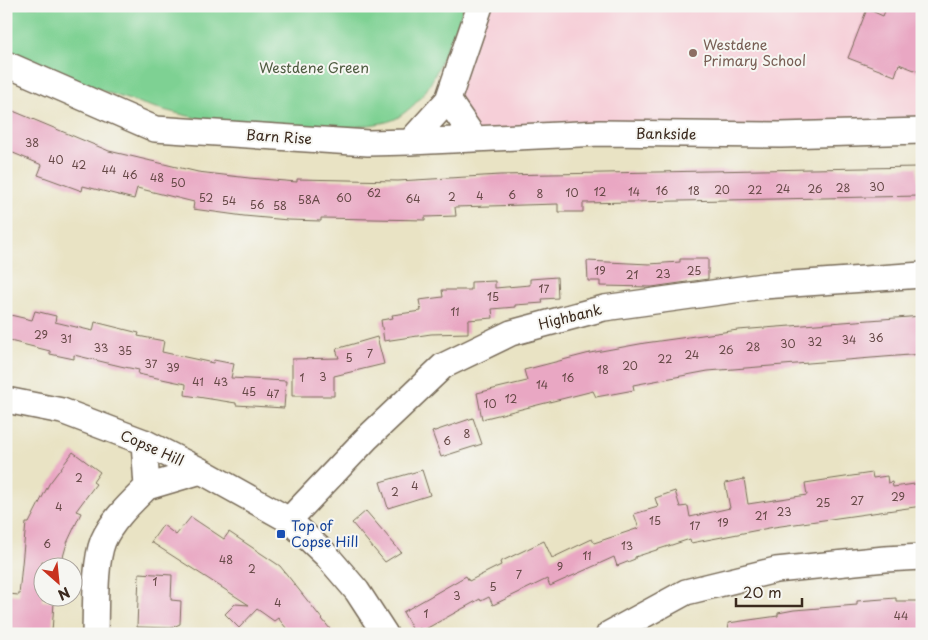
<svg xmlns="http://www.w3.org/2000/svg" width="928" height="640" viewBox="0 0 928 640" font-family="'Playpen Sans',sans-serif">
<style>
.built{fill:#f6cfd8}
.green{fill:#7ed193;stroke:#5c7e58}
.building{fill:#e9a7c3}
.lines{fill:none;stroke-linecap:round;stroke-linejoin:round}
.minor-casing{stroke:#786b58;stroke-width:28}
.minor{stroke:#fff;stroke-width:25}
.education-dot{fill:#8d6e63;stroke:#f6f6f2;stroke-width:2}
.transit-dot{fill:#1a4fb4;stroke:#f6f6f2;stroke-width:2}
.labels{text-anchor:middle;stroke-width:4;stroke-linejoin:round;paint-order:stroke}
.number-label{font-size:11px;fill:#664947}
.education-label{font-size:14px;fill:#785e54;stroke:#f6f6f2;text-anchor:start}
.park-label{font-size:14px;fill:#4f5c41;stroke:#f6f6f2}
.street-label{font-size:14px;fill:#3b2a1e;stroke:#f6f6f2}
.transit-label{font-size:14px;fill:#164399;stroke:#f6f6f2;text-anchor:start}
</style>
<rect width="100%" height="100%" fill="#f6f6f2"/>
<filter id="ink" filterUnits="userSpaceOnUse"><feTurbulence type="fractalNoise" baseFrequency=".02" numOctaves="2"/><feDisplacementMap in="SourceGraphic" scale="10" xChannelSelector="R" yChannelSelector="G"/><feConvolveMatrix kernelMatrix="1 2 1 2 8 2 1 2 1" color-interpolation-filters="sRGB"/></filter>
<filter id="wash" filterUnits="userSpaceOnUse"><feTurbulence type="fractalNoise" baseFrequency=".0096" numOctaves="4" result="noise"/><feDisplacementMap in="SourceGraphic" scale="20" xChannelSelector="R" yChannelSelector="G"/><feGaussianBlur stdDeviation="1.12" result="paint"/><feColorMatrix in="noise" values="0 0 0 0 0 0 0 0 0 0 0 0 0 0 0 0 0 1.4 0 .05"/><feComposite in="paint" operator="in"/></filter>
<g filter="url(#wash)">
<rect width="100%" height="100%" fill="#e9e3c4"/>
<path class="built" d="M480 6H922V131L474 138 448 100Z"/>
<path class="green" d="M6 6H463C461 20 452 35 446 49 433 80 427 98 397 118 386 124 366 125 353 127 238 142 109 100 6 50Z"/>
<g id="blocks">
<path class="building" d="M887 6H922V73L899 64 895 76 848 58 867 9 883 16Z
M6 108 109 151 198 172 249 178 297 182V179L398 181 500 175 917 167 919 196 583 203V212H558V204L455 207 456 216 425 217V220L321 218V221L288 220 244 216 193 209 194 202 137 188 134 199 83 186 82 191 38 175 42 165 6 150Z
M680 259H708V279L652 287 600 286V281H588L587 261 649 264 680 262Z
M557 277 558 298 542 299 543 303 515 305V307L492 309 493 318 468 320V333L431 334 384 341 381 320 393 318 392 315 421 311 419 300 443 297 442 290H471V282L495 281V288L530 285V279Z
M35 311 56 316 55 322 93 331 95 322 139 333 138 336 164 341 162 352 213 363 214 360 234 364 231 378 286 381 284 408 236 405V403L185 395 186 384 138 374 139 370 120 366 74 355V359L50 354V351L6 340V314L32 320Z
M922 316V354L708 371 633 385 634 390 596 397 593 391 482 419 477 393 527 381 524 370 590 353 645 343 738 330Z
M377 337 384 364 334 376V396H292V359L339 358 336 349Z
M473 418 482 444 441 457 432 432Z
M73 452 100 472 93 482 96 484 76 511 81 513 67 543 63 557 55 558 54 564 42 561V601L54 602 52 632 6 629 8 594 19 595 26 523H29L49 484Z
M422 470 430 495 388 508 380 482Z
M872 473 873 478 887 476 888 483 892 482 893 487 922 483V506L774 527 691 543 690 539 635 557V559L617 566 614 557 550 586 547 579 493 605 489 597 481 601 480 599 422 631 420 628 414 632 403 612 466 576 469 581 501 565 500 562 544 541 552 558 592 539 594 543 639 528 634 514 658 507 655 498 675 491 680 507 688 506 690 517 730 508 725 483 744 479 748 504 807 495 805 483Z
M366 511 401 552 385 562 352 523Z
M191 517 224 539 229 532 280 566 334 634H291L278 618 274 621 257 609 239 628 225 614 235 604 249 605 151 542 163 525 176 535Z
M139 573 172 575 171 600 181 601 180 624 171 628 137 627Z
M896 598V601H922V631L870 634H729L728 623 778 616V613L794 610 857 605V601Z"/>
</g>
</g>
<g filter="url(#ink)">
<use href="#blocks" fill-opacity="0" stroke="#786b58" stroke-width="1"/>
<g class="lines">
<defs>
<path id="minor" d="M6 64 155 129 368 143 410 142 448 100 480 6
M448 100 474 138
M410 142 600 133 781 135 922 131
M6 400 62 411 144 442 201 471 289 520 327 556 357 591 385 634
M147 487 201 471
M289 520 367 438 443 366 511 333 604 308 763 286 922 275
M95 634C96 608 94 564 103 541 112 520 132 502 147 487L144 442
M609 634 686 592 776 570 885 559 922 557"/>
</defs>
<use href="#minor" class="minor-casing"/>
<use href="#minor" class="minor"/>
</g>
</g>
<circle class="education-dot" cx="693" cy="53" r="5"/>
<rect class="transit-dot" x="276" y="529" width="10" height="10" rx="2.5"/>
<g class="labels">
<g class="number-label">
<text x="32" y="147">38</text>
<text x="56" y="164">40</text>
<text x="79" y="169">42</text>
<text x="109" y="174">44</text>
<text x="130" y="179">46</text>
<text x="157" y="182">48</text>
<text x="178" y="187">50</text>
<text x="877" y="191">30</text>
<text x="843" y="192">28</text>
<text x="783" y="193">24</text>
<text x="815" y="193">26</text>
<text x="722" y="194">20</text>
<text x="755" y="194">22</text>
<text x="662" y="195">16</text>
<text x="694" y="195">18</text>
<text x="600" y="196">12</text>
<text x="634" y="196">14</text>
<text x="374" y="197">62</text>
<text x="572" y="197">10</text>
<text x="540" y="198">8</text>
<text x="512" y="199">6</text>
<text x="480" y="200">4</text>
<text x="452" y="201">2</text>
<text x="206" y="202">52</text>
<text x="344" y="202">60</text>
<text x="413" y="203">64</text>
<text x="309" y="204">58A</text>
<text x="229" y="205">54</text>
<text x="257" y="209">56</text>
<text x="280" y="210">58</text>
<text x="600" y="275">19</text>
<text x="694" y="275">25</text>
<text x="663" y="278">23</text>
<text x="632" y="279">21</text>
<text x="544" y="293">17</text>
<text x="493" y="301">15</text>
<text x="455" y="316">11</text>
<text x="41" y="339">29</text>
<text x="876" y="342">36</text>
<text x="66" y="343">31</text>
<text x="849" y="344">34</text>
<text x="815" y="346">32</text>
<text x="788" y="348">30</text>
<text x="753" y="351">28</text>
<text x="101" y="352">33</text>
<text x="726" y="354">26</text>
<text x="125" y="355">35</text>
<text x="370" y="358">7</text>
<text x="692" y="359">24</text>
<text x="349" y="362">5</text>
<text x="665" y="363">22</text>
<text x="151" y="368">37</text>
<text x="630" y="370">20</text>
<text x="173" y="372">39</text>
<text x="603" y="374">18</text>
<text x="323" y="381">3</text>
<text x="302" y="382">1</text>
<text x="568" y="382">16</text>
<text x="198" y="386">41</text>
<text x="221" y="386">43</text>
<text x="542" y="389">14</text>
<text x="249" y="396">45</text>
<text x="273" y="398">47</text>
<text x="511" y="403">12</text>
<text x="490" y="408">10</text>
<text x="467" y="438">8</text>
<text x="447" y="445">6</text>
<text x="79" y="482">2</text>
<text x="415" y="490">4</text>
<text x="395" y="496">2</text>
<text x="898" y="501">29</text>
<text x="857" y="505">27</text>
<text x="823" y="507">25</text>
<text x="59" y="511">4</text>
<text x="784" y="516">23</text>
<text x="761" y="520">21</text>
<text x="655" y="525">15</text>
<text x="723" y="527">19</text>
<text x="695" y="530">17</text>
<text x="47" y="548">6</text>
<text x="627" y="550">13</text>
<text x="587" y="560">11</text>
<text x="226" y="564">48</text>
<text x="560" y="571">9</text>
<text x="252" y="573">2</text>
<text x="519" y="579">7</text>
<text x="155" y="586">1</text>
<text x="493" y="591">5</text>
<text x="457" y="600">3</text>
<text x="278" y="607">4</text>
<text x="426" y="618">1</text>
<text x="901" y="620">44</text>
</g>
<g class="education-label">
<text x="703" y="50">Westdene<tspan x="703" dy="16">Primary School</tspan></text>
</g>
<g class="park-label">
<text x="314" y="73">Westdene Green</text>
</g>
<g class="street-label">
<text transform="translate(666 134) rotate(1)" y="5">Bankside</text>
<text transform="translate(279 137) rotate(4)" y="5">Barn Rise</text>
<text transform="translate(570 317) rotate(-14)" y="5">Highbank</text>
<text transform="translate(152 448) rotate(24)" y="5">Copse Hill</text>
</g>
<g class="transit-label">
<text x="291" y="531">Top of<tspan x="291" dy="16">Copse Hill</tspan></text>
</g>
</g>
<rect width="928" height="640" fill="none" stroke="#f6f6f2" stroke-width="25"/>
<g transform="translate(58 582) rotate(153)"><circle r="24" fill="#f6f6f2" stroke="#aba49d"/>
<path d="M0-4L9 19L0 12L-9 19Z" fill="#c8321e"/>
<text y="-8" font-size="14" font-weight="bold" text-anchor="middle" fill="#3b2a1e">N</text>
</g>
<path d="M736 598v8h66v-8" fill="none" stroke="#3b2a1e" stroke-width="2.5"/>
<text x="743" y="598" font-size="15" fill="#3b2a1e" stroke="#f6f6f2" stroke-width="4" paint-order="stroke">20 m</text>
</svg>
